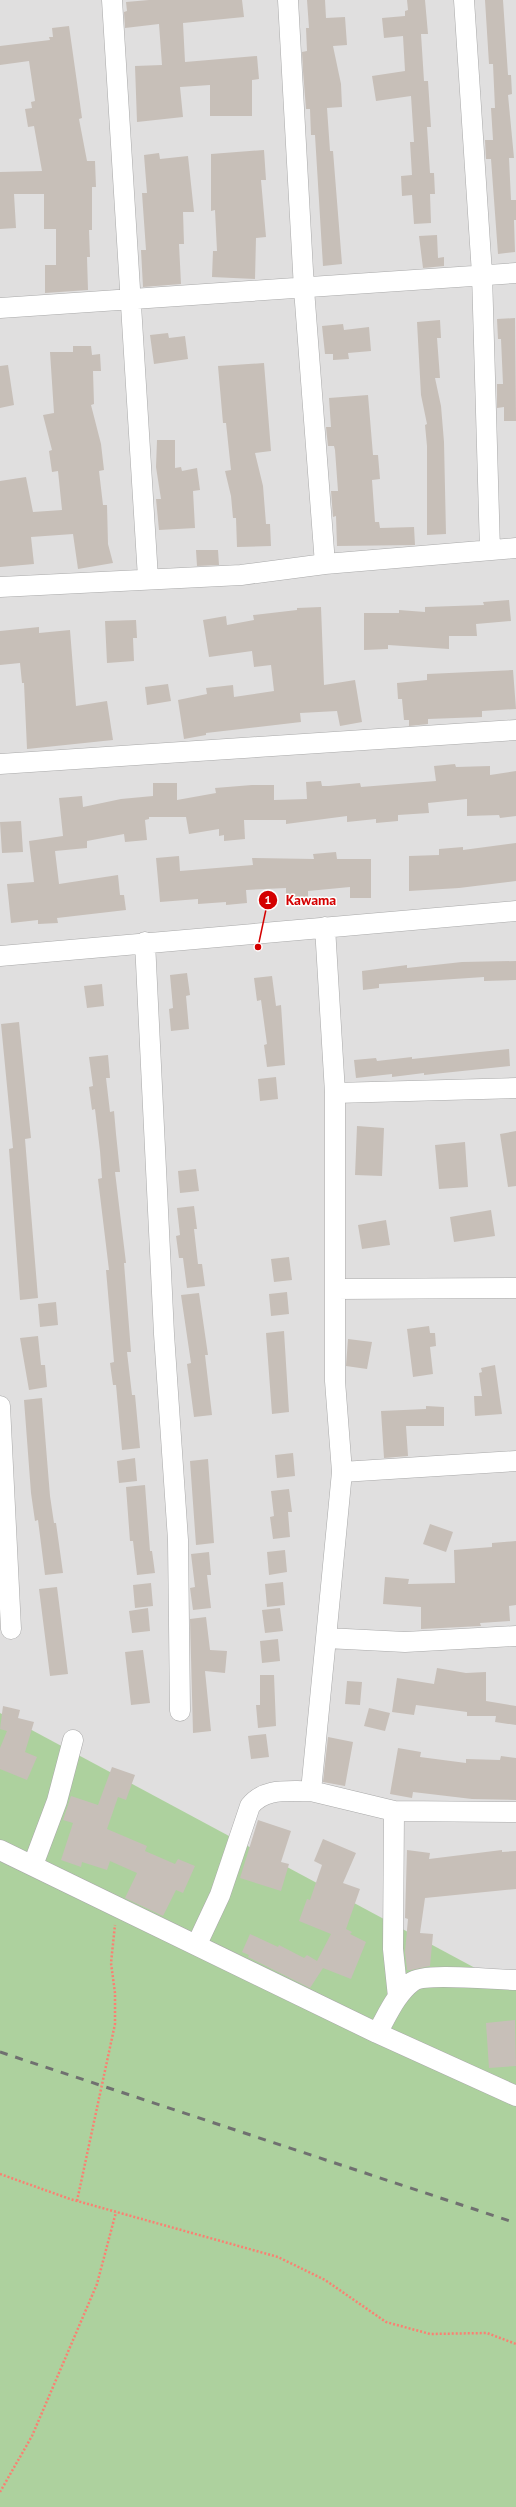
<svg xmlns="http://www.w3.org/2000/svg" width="516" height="2507" viewBox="0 0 516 2507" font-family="'PT Sans',sans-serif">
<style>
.residential{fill:#e0dfdf}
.forest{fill:#add19e}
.building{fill:#c7bfb8}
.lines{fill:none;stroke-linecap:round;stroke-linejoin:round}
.minor-casing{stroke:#a9a9a9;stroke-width:21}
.path{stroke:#fa8072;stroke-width:2.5;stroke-dasharray:2 2;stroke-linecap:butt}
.minor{stroke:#fff;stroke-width:20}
.rail{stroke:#707070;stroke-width:3;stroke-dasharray:8 8;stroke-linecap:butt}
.leader{fill:none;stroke:#d40000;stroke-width:1.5}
.callout-dot{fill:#d40000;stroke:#fff;stroke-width:1.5}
.mark-label{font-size:12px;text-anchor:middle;font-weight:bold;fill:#fff}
.callout-label{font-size:14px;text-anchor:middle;font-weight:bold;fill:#d40000;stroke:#fff;stroke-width:3;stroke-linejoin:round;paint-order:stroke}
</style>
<rect width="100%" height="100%" fill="#f2efe9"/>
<path class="residential" d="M0 0H516V2131L0 1893Z"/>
<path class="forest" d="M0 1713 516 1990V2507H0Z"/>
<path class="building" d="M149 0H242L244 17 183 23 185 62 257 56 259 79 252 80V116H210V85L180 87 183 117 137 122 135 66 162 65 159 24 125 28 124 12 127 11 126 2Z
M307 0H325L326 18 345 17 347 45 333 46 341 84 342 107 327 108 330 151H333L342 264 323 266 315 135H311L310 109H306L303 71 302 52 307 51 306 28H309Z
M407 0H425L428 34H421L424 81H428L431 127H427L430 173H434L435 194H430L431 223 414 224 412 195 402 196 401 176 412 175 410 142H414L411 96 376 101 372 76 405 71 403 36 384 38 382 18 405 16V11L408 10Z
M485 0H503L508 75H511L512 94 508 95 514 158H509L511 200H516V220H514L515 252 498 254 491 159H486L485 140H493L491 108H495L493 64H489Z
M69 26 82 118 79 119 87 161H95L96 187H92V230H89L90 257H87L88 290 45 293V265H56V229H44V194H14L16 228 0 229V172L42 171 34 126 28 127 25 109 32 108 31 102 35 101 29 61 0 65V46L50 40 49 37H53L52 28Z
M264 150 266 180H261L266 237 256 238 255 279 212 277 213 251H217L215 210 211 211V154Z
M159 153 160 159 188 156 194 212H183L184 244H179L181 284 143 287 141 250H146L142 193H147L144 155Z
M437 235 438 258 444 257V266L423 268 419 236Z
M515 318 516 421H504V407L497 408V384H503L501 339H498L497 319Z
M440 320 441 338H437L440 378H435L441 406 444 442 446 534 427 535V446L425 425 427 424 421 395 417 322Z
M343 324 344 330 369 327 371 351 348 353 349 359 333 360V354H325L322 326Z
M168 333 169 338 185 336 188 359 154 364 150 335Z
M73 346H91L92 355 100 354 101 371H93L94 404 91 405 101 444 104 470 99 471 103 505H107L108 544 113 563 78 569 73 534 31 537 34 564 0 567V481L26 477 33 512 62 510 58 471 52 472 49 451 52 450 43 415 54 413 50 352H73Z
M264 363 271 451 255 453 263 486 266 524H270L271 546 237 547 236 518H233L231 496 225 471 231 470 226 423H223L218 366Z
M8 365 14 405 0 408V366Z
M368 395 373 455H378L380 479 372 480 375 522H379L380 528 414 527 415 545 337 546 336 516 333 517 331 491H338L335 450 334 446H328L326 427H331L329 398Z
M157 440H175V468L181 467 182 471 197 468 200 490 193 491 195 528 159 530 156 499H161L156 467Z
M196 550H218L219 565 197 566Z
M509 600 511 621 476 624 477 636H449V649L388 645V649L364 650V613H399V610L425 612V607L484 605 483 602Z
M321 607 324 685 355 680 362 722 340 726 337 711 300 713 301 722 206 733V735L184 739 178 700 207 694 206 688 233 685 234 697 274 691 271 665 254 667 252 651 209 657 203 620 226 616 227 625 254 620 253 615 297 610V608Z
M136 620 137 638H133L134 661 107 663 105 621Z
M39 627V633L70 630 76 706 107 701 113 740 27 749 24 683H22L20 663 0 665V631Z
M513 670 516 709 482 711V717L428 719V724L409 726V720H404L402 699H398L397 683 427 680V674Z
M168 684 171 701 147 705 145 687Z
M455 764 456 767 490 766V775L516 771V816L500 818 499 815 467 816V799L428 803 429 813 398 815V821L376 823V819L347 822V816L286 824V820H244L245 839 224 841V835L219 836V829L189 834 186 817H149V819L145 820 147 840 125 842 124 834 87 841V848L55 851 59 884 118 875 120 895H124L126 910 57 918 58 923 38 924V920L11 923 7 884 34 882 29 841 63 836 59 798 82 796 83 807 121 799 153 796V783H177V800L216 793 215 788 252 785H274V800L307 799 306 782 321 781 322 786H329L360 783 361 787 436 781 434 766Z
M21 821 23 852 2 853 0 822Z
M516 843V881L459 888 409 891V856L439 855V849L463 847V850Z
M336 852 337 859H371V898H350V887L308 891V897H286V888L246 890 247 903 226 905V902L198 904V899L160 902 156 858 179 856 180 871 253 865 252 858 314 859 313 854Z
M516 961V980L484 981V977L379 984V988L363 990 362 971 407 965V968L462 962Z
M187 973 190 995 186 996 189 1029 171 1031 169 1009 173 1008 170 975Z
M272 976 276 1006 281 1005 285 1065 267 1067 264 1045 267 1044 261 1000 257 1001 254 978Z
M102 984 104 1006 87 1008 84 986Z
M19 1022 31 1138 25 1139 38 1298 20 1300 9 1149 13 1148 1 1024Z
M509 1049 510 1066 424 1075V1073L392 1077V1074L356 1078 354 1060 376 1058 377 1061 412 1057V1059Z
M108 1055 110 1078H106L110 1112 114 1111 116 1134 120 1172H115L126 1263H124L131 1352H127L132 1395H135L140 1448 122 1450 116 1385H113L110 1363 114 1362 106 1270H109L98 1179 102 1178 100 1151 95 1109 92 1110 89 1087 93 1086 89 1057Z
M276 1077 278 1099 260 1101 258 1079Z
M357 1126 384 1128 382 1176 355 1175Z
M516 1131V1186L508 1187 500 1134Z
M465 1142 468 1187 439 1189 435 1145Z
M196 1169 199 1191 180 1193 178 1171Z
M194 1206 197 1229H194L198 1264H202L205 1286 187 1288 183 1258H179L176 1236 180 1235 177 1208Z
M491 1210 495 1236 454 1242 450 1217Z
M386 1220 390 1245 362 1249 358 1225Z
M289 1257 292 1280 274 1282 271 1259Z
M287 1292 289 1314 271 1316 269 1294Z
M199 1293 208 1355H205L212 1415 194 1417 187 1364 191 1363 181 1295Z
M56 1302 58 1325 40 1327 38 1304Z
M429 1326 430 1333H435L436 1346 430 1347 433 1374 413 1377 407 1329Z
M284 1331 289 1412 272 1414 266 1333Z
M38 1336 41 1365H45L47 1387 29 1390 20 1338Z
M348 1339 372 1342 367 1369 346 1366Z
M495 1365 502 1414 475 1416 474 1396H482L479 1373 482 1372 481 1368Z
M42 1398 50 1496 54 1523H56L63 1573 45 1575 38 1520 35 1521 31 1493 24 1400Z
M426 1406 444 1407V1426H406L408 1456 384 1458 381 1411 426 1409Z
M293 1453 295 1476 277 1478 275 1455Z
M135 1458 137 1481 119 1483 117 1461Z
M208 1459 214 1543 196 1545 190 1461Z
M145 1485 150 1551H152L155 1573 137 1575 133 1541H130L126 1487Z
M289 1489 292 1512H288L290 1537 273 1539 270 1517 274 1516 271 1491Z
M430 1524 453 1532 446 1552 423 1544Z
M516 1541V1605L509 1606 510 1621 480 1623 481 1626 421 1629V1607L383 1604 385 1577 409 1579 408 1584 455 1583 454 1550 492 1547V1543Z
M285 1550 287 1572 269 1575 267 1552Z
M209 1552 211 1575H207L211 1608 193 1610 190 1588 195 1587 191 1554Z
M283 1582 285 1605 267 1607 265 1584Z
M151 1583 153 1606 135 1608 133 1585Z
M57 1587 68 1674 50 1676 39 1589Z
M148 1608 150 1631 132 1633 129 1611Z
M280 1608 283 1631 265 1633 262 1610Z
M206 1617 210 1650 227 1651 225 1673 205 1671 211 1731 193 1733 190 1619Z
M278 1639 280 1661 262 1663 260 1641Z
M143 1650 150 1703 131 1705 125 1652Z
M437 1668 466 1673 486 1672V1701L516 1706V1725L495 1722 496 1716H467V1712L416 1705 414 1715 392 1712 397 1678 434 1684Z
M260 1675H274L276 1726 258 1728 256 1705H260Z
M347 1681 362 1682 360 1705 345 1704Z
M3 1706 20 1710 18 1718 34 1722 25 1752 37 1757 27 1780 0 1769V1748L7 1731 0 1729Z
M369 1708 390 1713 385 1731 364 1726Z
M266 1734 269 1757 251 1759 248 1736Z
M328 1737 353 1742 345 1786 323 1782Z
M398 1748 421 1752 420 1757 466 1763V1759L500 1760 501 1756 516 1758V1800L472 1799 413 1792 412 1798 390 1794Z
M112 1767 135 1775 126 1800 118 1797 107 1829 147 1846 145 1851 175 1864 178 1859 195 1866 183 1893 176 1890 163 1916 125 1898 137 1873 110 1861 107 1870 82 1862 81 1867 61 1860 73 1823 63 1820 71 1796 98 1805Z
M258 1820 291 1831 281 1862 289 1864 281 1891 240 1878Z
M323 1839 356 1853 343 1883 360 1889 346 1929 352 1932 350 1934 366 1942 351 1979 323 1968 310 1988 248 1957 249 1955 242 1952 250 1934 278 1947 279 1945 304 1958 307 1955 317 1961 331 1934 299 1921 307 1899 310 1900 322 1865 314 1861Z
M407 1850 430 1853 429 1859 502 1850V1852L516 1851V1889L425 1898 420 1933 433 1934 430 1966 411 1970H407L405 1952 408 1919 405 1918Z
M515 2020 516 2066 489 2068 486 2023Z"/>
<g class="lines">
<defs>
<path id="minor" d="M112 0 148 578
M288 0 304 289 325 564
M464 0 482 274 490 550
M0 308 516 273
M0 587 241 575 325 564 516 548
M0 764 516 730
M325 927 335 1093V1381L342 1472 326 1638 405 1642 516 1636
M145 942 164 1334 178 1540 180 1711
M0 956 516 911
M335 1093 516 1088
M335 1289 516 1288
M0 1406 11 1629
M342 1472 516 1461
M326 1638 311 1791 394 1811 516 1812
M394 1811 393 1949 398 1997
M0 1850 377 2033 516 2096
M33 1865 57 1801 73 1740
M197 1944 220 1895 250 1806C265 1787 289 1792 311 1791
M377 2033C387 2016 396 1994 412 1982 424 1972 496 1980 516 1980"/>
</defs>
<use href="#minor" class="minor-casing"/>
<path class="path" d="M0 2174 70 2199 278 2257 325 2280 386 2322 430 2334 487 2333 516 2344
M77 2201 115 2024V1993L111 1963 115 1925
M0 2492 32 2436 97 2284 116 2212"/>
<use href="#minor" class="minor"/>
<path class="rail" d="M0 2052 516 2223"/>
</g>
<path class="leader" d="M258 947L268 900"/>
<g class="callout-dot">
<circle cx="258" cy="947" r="4"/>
<circle cx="268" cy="900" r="10"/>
</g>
<g class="mark-label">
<text x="268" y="904">1</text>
</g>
<g class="callout-label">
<text x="311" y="905">Kawama</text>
</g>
</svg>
